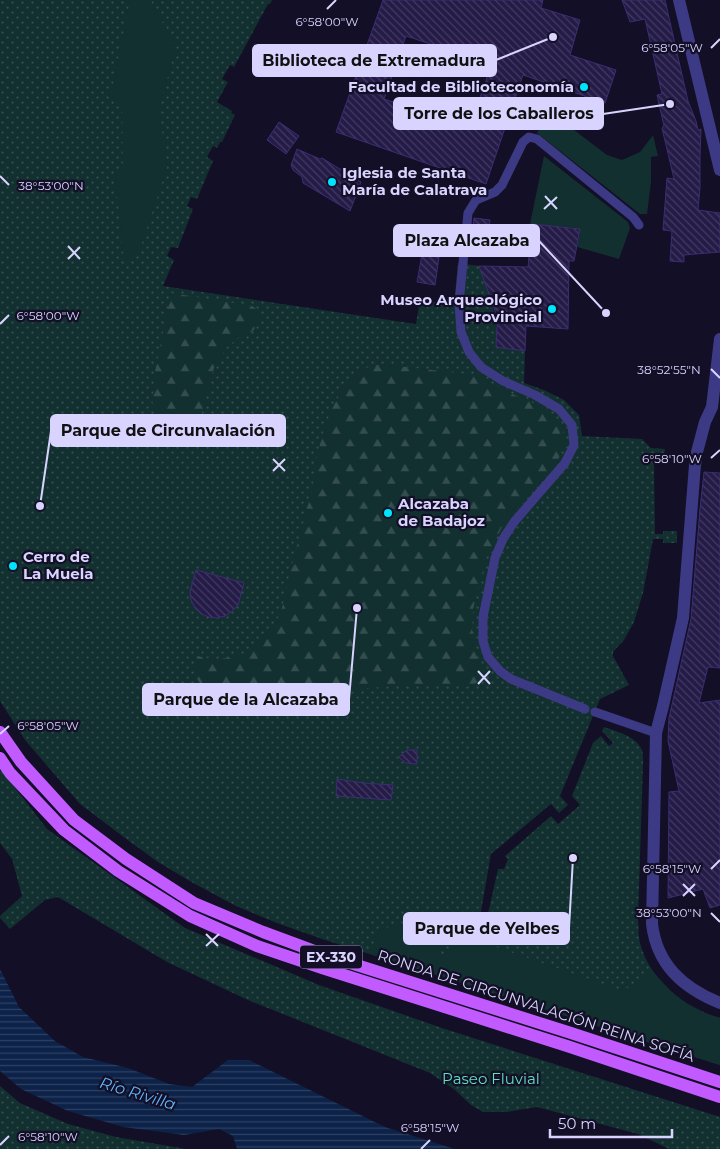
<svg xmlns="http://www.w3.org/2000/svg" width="720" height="1149" viewBox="0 0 720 1149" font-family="Montserrat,sans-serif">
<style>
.grass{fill:url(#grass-dots)}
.forest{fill:url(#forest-firs)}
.garden{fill:#12302f}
.water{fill:url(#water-rules)}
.building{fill:url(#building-back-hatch);stroke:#3b2d73;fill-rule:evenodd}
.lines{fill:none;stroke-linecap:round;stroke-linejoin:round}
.service{stroke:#3d3a85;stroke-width:9}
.pedestrian{stroke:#3d3a85;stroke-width:12}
.minor{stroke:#3d3a85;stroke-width:12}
.primary{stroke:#c25bff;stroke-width:12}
.ticks{fill:none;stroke:#d9d4ff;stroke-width:2}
.poi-dot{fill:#00e5ff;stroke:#130f26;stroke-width:2}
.labels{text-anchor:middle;stroke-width:4.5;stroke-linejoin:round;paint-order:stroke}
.shield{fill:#130f26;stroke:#9e99be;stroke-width:1}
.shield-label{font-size:14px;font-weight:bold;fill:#d9d4ff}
.poi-label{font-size:15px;font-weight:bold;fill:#d9d4ff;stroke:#130f26;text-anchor:start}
.street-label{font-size:15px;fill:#d9d4ff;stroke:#130f26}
.park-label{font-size:15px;fill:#5fe0c0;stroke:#130f26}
.water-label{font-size:16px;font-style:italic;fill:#62b6ff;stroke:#130f26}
.ticks-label{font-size:12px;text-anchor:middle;fill:#d9d4ff;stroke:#130f26;stroke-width:4.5;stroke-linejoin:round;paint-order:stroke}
.leader{fill:none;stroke:#d9d4ff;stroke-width:2}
.callout-dot{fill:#d9d4ff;stroke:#130f26;stroke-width:2}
.callout{fill:#d9d4ff;stroke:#d9d4ff;stroke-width:2}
.callout-label{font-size:16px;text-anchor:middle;font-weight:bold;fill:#111}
</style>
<defs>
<pattern id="grass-dots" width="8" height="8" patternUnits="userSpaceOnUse" patternTransform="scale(1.25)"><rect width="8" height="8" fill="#12302f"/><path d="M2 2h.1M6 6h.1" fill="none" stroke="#344d4e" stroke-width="1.8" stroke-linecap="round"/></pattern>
<pattern id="forest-firs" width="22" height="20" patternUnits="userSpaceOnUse" patternTransform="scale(1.25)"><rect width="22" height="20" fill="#12302f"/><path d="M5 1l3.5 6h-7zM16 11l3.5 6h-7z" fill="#344d4e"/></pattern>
<pattern id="water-rules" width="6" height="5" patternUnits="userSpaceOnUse" patternTransform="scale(1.25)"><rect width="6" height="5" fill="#0c2248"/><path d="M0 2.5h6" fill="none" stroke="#2f4163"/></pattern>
<pattern id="building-back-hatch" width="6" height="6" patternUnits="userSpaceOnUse" patternTransform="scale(1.25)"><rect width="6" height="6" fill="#241b47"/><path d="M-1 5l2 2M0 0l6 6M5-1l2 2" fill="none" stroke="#433b63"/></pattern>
</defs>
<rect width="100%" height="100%" fill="#130f26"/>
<path class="grass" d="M0 0H272L270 4H268L234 67 230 65 222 79 228 82 217 102 232 111 231 113 235 115 222 142H220L217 148 213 146 207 157 213 161 197 199 191 197 187 206 193 209 178 248 171 247 167 256 174 260 163 286 416 324 420 300 454 305 458 263 479 266C489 296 499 315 496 347L525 351 524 383 544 390 564 400 579 415 582 436 642 439 651 448 665 449 663 463H654L655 534H663V531H677V543H663V539H653L643 593 634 622 624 640 613 652V656L629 685 600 699 560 796 568 805 559 813 551 804 491 854 480 917 487 918 498 869H504L508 859 505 856 551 816 558 824 580 805 572 796 593 743 601 736 609 746 613 743 602 731 604 727C618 732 636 736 642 750 643 754 643 759 643 763L638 920C639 927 638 936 640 943 650 981 684 1007 720 1018V1065L322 939 277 923 236 906 195 884 158 862 125 838 80 804 25 740 0 701Z
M0 768 47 829 185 928 319 985 442 1028 720 1117V1149H669L638 1134 537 1107 507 1112H483L471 1105 455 1090 430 1073 248 1000 167 962 58 897 45 900 10 929 0 918V916L22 896 12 859 0 843Z
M0 1086 20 1103 68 1124 116 1137 186 1149H0Z"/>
<path class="forest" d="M171 293 252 306 259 311 261 319 253 331 239 337 226 348 214 368 199 424 152 411 155 372Z
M380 364 475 375 512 394 538 405 553 414 562 428 565 443 560 456 547 476 503 525 486 558 473 609 472 635 478 661 485 674 479 681 471 686 418 684 357 689H299L273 694 250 700H237L205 691 194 674 198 656C229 666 263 650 277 620 284 607 286 590 289 576 296 548 304 522 311 494 314 479 315 464 319 449 325 421 338 387 362 370 367 367 375 366 380 364Z"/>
<path class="garden" d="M130 0H150L176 47 159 109 167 168 139 252 133 261H128L123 253 115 176 123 171 122 105 111 94Z
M552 119 561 120 607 155 622 160 640 152 653 135 658 156 651 157V182L647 214H640L537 133 542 124Z
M544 156 628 222 630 228 619 259 577 247 580 232 576 228 530 224Z
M411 923 445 932 437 953 449 957 458 936 496 947 623 991 653 971C672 995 690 1010 720 1018V1065L370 953 379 929Z"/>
<path class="water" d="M0 969 19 1007 55 1041 83 1057 128 1068 169 1084 192 1087 228 1060H249L385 1127 455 1149H237L233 1136 219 1129 184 1135 123 1127 68 1111 21 1089 0 1071Z"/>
<path class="building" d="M383 0H543L541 8 580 20 570 55 616 70 605 103 523 75 486 184 336 132ZM406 36 492 64 469 128 384 99Z
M622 0H665L688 101 696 121 698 130 701 129 700 157V187L698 210 720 213V252L684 255V262L670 261 672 231 663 230 667 178 674 179 662 128 664 126 657 95 662 94 645 19 630 22Z
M279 122 299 136 286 154 267 140Z
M297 149 320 159 322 158 361 182 350 211 303 183 302 177 293 170 291 165Z
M474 218 490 220 488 237 472 235Z
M532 224 580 229 574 261H569L568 329 526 326 525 351 496 347 497 324 495 311 479 266 528 267Z
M422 254 439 257 435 285 417 282Z
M704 472 720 473V668L708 667 699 703 720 700V905L710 908 703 889 668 898 669 792 679 791 668 741 669 718 691 619 700 509Z
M196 570 244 583 238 605 232 611 225 616 217 618 209 617 201 614 195 608 191 600 190 592Z
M407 750H417V764L406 763 399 757Z
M337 779 363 783 393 785 391 800 336 796Z"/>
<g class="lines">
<path class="service" d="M585 709 511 679 500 671 488 657 483 641V617L495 558 503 539 514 522 565 463 574 445 572 425 559 409 535 395 503 381 481 367 469 352 461 332 459 303 468 213 476 200 495 192 502 185 523 142 529 137 537 139 633 217 639 225
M595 712 656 733"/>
<path class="pedestrian" d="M679 0 720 170"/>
<path class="minor" d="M720 339 712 407 705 422 697 452 695 465 683 618 663 706 656 733 652 924C657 965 683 988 720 1003"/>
<path class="primary" d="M0 732 21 762 74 820 126 859 194 903 263 932 325 955 571 1033 720 1082
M0 758 10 773 64 830 118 871 190 916 257 946 322 968 567 1046 720 1097"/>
</g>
<path class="ticks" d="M327 9 336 0M711 48 720 39M0 176 9 185M545 196 557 209M544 209 557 197M68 246 80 259M68 259 80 247M0 324 9 315M711 369 720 378M711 458 720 450M273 459 285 471M273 471 285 459M478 671 490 684M478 684 490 671M0 734 9 726M711 869 720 860M683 884 695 896M683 896 695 884M711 913 720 922M206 934 218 946M206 946 219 934M0 1145 9 1136M421 1149 430 1140"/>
<g class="poi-dot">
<circle cx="584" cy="87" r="5"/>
<circle cx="332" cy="182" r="5"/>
<circle cx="552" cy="309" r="5"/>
<circle cx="388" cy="513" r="5"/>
<circle cx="13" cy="566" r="5"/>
</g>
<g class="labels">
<rect class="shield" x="300" y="945.5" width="62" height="23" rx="4"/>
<g class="shield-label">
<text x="331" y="962">EX-330</text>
</g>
<g class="poi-label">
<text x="574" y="92" text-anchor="end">Facultad de Biblioteconomía</text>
<text x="342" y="178">Iglesia de Santa<tspan x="342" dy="17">María de Calatrava</tspan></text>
<text x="542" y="305" text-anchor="end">Museo Arqueológico<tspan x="542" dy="17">Provincial</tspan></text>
<text x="398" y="509">Alcazaba<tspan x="398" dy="17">de Badajoz</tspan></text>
<text x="23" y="562">Cerro de<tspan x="23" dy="17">La Muela</tspan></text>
</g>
<g class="street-label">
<text transform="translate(536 1006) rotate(18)" y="5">RONDA DE CIRCUNVALACIÓN REINA SOFÍA</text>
</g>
<g class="park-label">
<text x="491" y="1084">Paseo Fluvial</text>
</g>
<g class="water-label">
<text transform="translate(138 1093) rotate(17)" y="6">Río Rivilla</text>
</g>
</g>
<g class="ticks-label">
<text x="327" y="26">6°58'00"W</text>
<text x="672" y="52">6°58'05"W</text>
<text x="51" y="190">38°53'00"N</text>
<text x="48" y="320">6°58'00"W</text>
<text x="669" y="374">38°52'55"N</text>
<text x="672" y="463">6°58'10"W</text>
<text x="48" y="730">6°58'05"W</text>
<text x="672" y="873">6°58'15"W</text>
<text x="669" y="917">38°53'00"N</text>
<text x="430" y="1132">6°58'15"W</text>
<text x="48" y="1141">6°58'10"W</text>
</g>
<path class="leader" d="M553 37L496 60M670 104L603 114M606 313L539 241M40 506L51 431M357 608L349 699M573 858L569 928"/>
<g class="callout-dot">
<circle cx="553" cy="37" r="5"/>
<circle cx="670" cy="104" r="5"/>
<circle cx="606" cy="313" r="5"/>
<circle cx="40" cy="506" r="5"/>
<circle cx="357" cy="608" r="5"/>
<circle cx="573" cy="858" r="5"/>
</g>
<g class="callout">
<rect x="253" y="45" width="243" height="31" rx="5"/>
<rect x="394" y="98" width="209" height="31" rx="5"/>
<rect x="394" y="225" width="145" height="31" rx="5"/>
<rect x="51" y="415" width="234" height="31" rx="5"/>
<rect x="143" y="684" width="206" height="31" rx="5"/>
<rect x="404" y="913" width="165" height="31" rx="5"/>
</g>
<g class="callout-label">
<text x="374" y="66">Biblioteca de Extremadura</text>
<text x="499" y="119">Torre de los Caballeros</text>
<text x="467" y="246">Plaza Alcazaba</text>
<text x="168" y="436">Parque de Circunvalación</text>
<text x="246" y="705">Parque de la Alcazaba</text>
<text x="487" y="934">Parque de Yelbes</text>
</g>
<path d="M550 1129v8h122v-8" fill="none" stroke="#d9d4ff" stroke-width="2.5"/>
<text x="558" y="1129" font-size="15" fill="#d9d4ff" stroke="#130f26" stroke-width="4" paint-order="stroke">50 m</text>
</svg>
